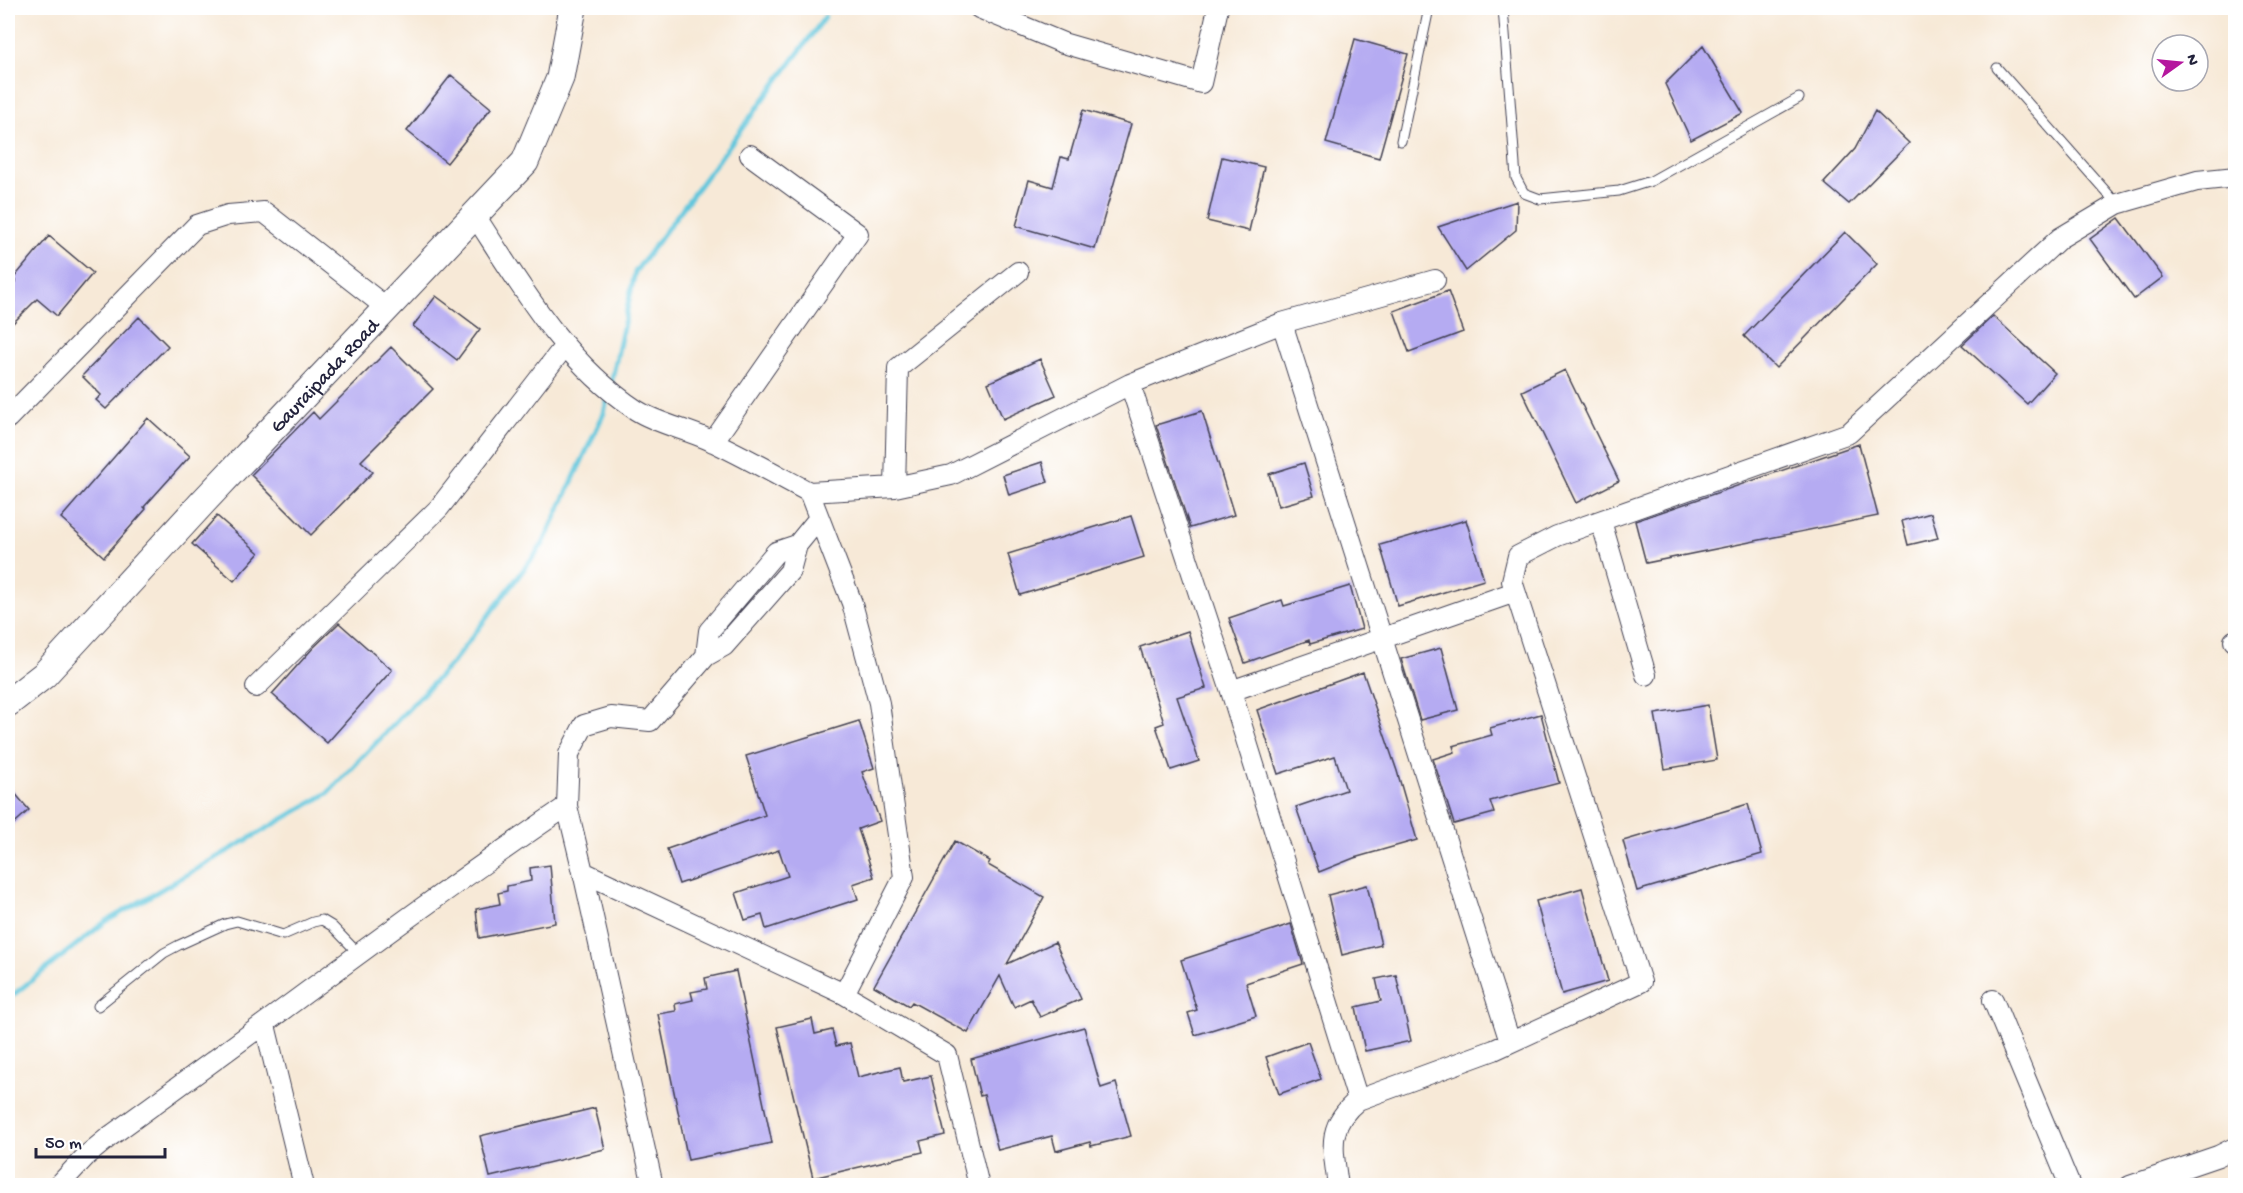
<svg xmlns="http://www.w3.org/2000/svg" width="2243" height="1193" viewBox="0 0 2243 1193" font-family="'Gochi Hand',sans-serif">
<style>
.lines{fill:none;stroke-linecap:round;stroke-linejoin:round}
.stream{stroke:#60c6dc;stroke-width:5}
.building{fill:#b5abf2}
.lane-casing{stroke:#424052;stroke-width:11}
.street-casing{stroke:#424052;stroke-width:22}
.secondary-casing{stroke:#424052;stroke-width:29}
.lane{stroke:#fff;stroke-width:9}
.street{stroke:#fff;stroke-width:20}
.secondary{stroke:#fff;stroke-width:27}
.labels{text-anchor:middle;stroke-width:5;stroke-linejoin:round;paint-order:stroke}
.street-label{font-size:20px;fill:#22223b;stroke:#fff}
</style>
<rect width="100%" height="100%" fill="#fff"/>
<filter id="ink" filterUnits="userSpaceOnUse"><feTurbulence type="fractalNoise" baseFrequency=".0167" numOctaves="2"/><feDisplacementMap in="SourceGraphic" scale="12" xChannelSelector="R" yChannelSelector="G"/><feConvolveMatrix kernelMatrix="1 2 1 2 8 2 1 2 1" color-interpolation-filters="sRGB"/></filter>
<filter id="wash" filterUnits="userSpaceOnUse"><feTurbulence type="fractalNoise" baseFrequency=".008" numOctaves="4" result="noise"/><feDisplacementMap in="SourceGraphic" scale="24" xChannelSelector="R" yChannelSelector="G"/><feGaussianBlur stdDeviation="1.35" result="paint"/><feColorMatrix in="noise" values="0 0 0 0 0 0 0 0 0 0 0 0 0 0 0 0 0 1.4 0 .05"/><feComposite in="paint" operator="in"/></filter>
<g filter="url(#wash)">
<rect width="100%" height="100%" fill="#f7e9d7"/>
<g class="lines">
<path class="stream" d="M611 384 635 272 825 17
M8 999 105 922 328 793 453 662 543 544 604 413 608 396"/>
</g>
<g id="blocks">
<path class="building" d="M1355 39 1408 54 1379 158 1326 143Z
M1703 46 1743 113 1691 140 1665 84Z
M451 75 491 108 447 163 407 131Z
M1083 110 1131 124 1095 249 1016 226 1029 180 1053 187 1061 157 1069 159Z
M1875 111 1909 143 1849 204 1824 183 1855 149Z
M1222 157 1264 167 1249 231 1207 221Z
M1517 201 1516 230 1466 271 1438 227Z
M2119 218 2163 277 2134 299 2090 239Z
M1845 232 1877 264 1776 368 1744 336Z
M49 236 93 273 57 316 37 299 8 328V289L16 281 13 279Z
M1448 291 1463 332 1409 352 1394 311Z
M436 296 480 329 457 360 413 326Z
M1993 316 2055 373 2027 404 1962 345Z
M139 317 168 346 106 409 96 400 101 395 82 376Z
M391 347 433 389 361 461 373 472 311 535 251 475 313 412 319 419Z
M1040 359 1056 395 1003 419 988 383Z
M1565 370 1619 481 1576 503 1522 391Z
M1202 411 1234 515 1190 528 1156 425Z
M148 418 190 456 144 507 146 509 104 557 61 518Z
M1859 444 1878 516 1646 563 1635 521Z
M1042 462 1048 482 1009 495 1003 475Z
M1304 463 1314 496 1279 506 1269 474Z
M1931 513 1938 538 1908 545 1902 521Z
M217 516 259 553 234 581 192 544Z
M1131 516 1144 557 1020 595 1008 554Z
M1466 520 1484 580 1398 606 1380 545Z
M1350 586 1362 629 1310 644 1309 640 1245 663 1229 618 1282 600 1284 606Z
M339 623 392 670 327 743 272 694 313 648Z
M1188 631 1206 688 1177 697 1199 761 1171 770 1156 726 1164 723 1140 647Z
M1441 648 1458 710 1420 720 1401 659Z
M1363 672 1397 771 1417 840 1354 858 1319 872 1296 807 1346 790 1335 756 1278 774 1257 710Z
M1708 705 1717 760 1665 769 1655 714Z
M1541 714 1559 783 1490 801 1494 813 1454 824 1433 759 1455 752 1453 746 1492 735 1490 728Z
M859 721 874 768 862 772 880 821 858 829 874 877 853 884 858 899 766 929 762 915 745 920 736 893 788 876 779 850 679 884 667 849 765 815 746 756Z
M8 785 29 810 8 829Z
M1748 804 1762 854 1637 891 1623 841Z
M955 841 990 861 988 865 1044 897 1007 964 1055 942 1081 999 1040 1017 1031 999 1014 1007 1000 976 968 1033 912 1002 909 1006 874 986Z
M550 865 555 923 479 938 476 909 500 904 498 893 507 891V886L531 881 530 868Z
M1367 885 1381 945 1342 955 1328 895Z
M1582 888 1608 981 1562 994 1536 901Z
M1291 924 1303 964 1246 983 1256 1016 1195 1035 1188 1013 1197 1010 1181 960Z
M736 971 772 1143 688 1160 658 1014 676 1011 675 1004 693 1000 691 992 707 989 705 978Z
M1396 975 1411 1041 1365 1051 1356 1007 1381 1001 1376 979Z
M812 1019 815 1034 832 1030 836 1046 850 1043 858 1077 900 1067 903 1082 931 1076 945 1135 920 1141 923 1152 813 1178 777 1027Z
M1084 1027 1101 1088 1116 1083 1131 1136 1091 1146 1090 1142 1056 1151 1052 1136 998 1150 984 1095 980 1096 971 1059Z
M1308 1042 1321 1079 1279 1094 1266 1057Z
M595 1108 605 1149 490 1177 480 1136Z"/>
</g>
</g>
<g filter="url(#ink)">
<use href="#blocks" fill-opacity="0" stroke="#424052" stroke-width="1.5"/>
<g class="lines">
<defs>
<path id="lane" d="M1503 8 1516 178 1524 193 1540 199 1619 191 1651 181 1799 98
M1997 68 2117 204
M1401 141 1429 8
M98 1006 164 953 179 945 225 924 237 921 283 935 313 922 322 920 332 926 359 954"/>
<path id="street" d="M979 8 1063 43 1201 83 1218 8
M474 214C521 286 563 361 636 410 656 423 685 429 707 439 742 455 775 474 809 492L852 603 879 703 904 877 844 994 947 1055 979 1186
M1282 323 1435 280
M1130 384 1231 691 1358 1100
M8 418 197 225 228 215 264 212 387 308
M713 442 858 234 750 155
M895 487 898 368 1018 272
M809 492 895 487 951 475 1130 384 1282 323 1510 1042
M1601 521 1646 675
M2234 641H2236
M706 656 724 646 790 571 797 545
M256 687 439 508 564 347
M1231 691 1515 592
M567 806 583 872
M1993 1000 2070 1186
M265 1025 304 1186
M58 1186 86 1156 109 1137C262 1027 411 912 567 806L569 754 584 725 611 717 650 721 706 656 709 631 776 552 797 545 819 518
M653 1186 583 872 844 994
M1338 1186C1333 1148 1326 1126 1358 1100L1494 1050 1641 982 1512 581 1518 556 1557 536 1849 433 2060 238 2117 204 2197 181 2236 177
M2130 1186 2218 1156 2236 1147"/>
<g id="secondary">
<path id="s1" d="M8 703 44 675 204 501 525 162 560 78 573 8"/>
</g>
</defs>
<use href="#lane" class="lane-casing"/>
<use href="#street" class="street-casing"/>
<use href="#secondary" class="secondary-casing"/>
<use href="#lane" class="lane"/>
<use href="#street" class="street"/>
<use href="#secondary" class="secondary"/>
</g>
</g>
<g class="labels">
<g class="street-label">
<text dy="7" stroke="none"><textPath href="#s1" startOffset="456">Gauraipada Road</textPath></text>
</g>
</g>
<rect width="2243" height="1193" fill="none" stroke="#fff" stroke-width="30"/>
<g transform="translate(2180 63) rotate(75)"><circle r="28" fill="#ffffff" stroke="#a7a7b1" stroke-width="1.5"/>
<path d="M0-4.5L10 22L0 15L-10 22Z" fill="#b5179e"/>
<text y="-9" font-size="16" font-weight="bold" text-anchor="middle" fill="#22223b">N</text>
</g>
<path d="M36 1148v9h129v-9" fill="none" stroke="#22223b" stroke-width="3"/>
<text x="45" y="1148" font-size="18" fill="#22223b" stroke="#ffffff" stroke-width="4.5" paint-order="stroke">50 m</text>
</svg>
